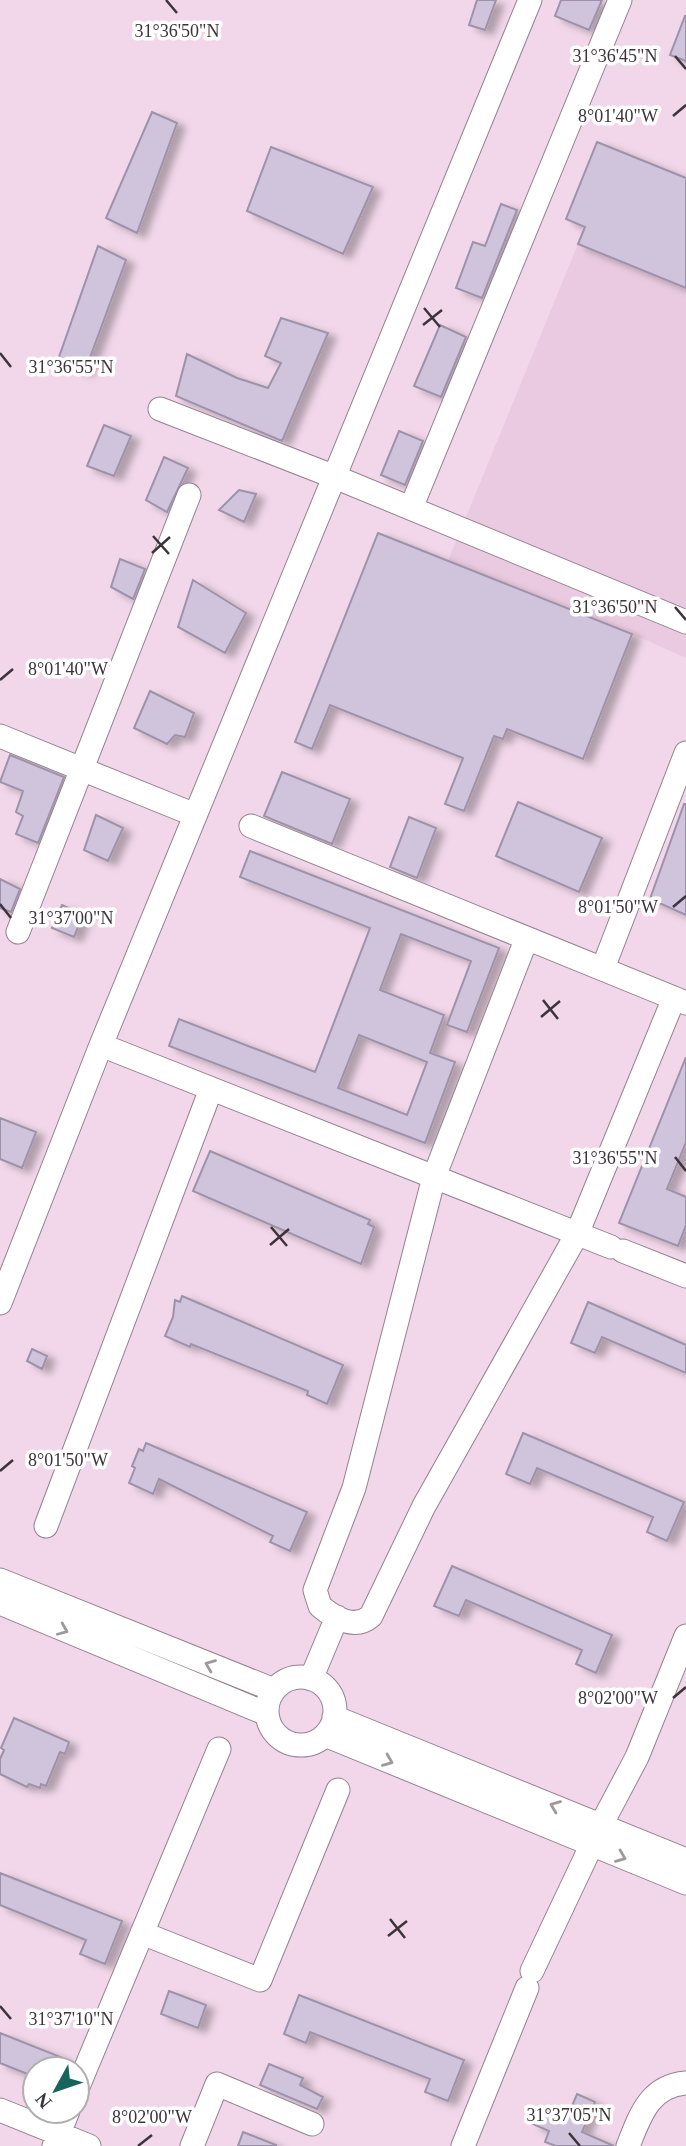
<svg xmlns="http://www.w3.org/2000/svg" width="686" height="2146" viewBox="0 0 686 2146" font-family="Georgia,serif">
<style>
.built{fill:#eacae0}
.building{fill:#d0c4dd;stroke:#9d92a9;stroke-width:2;fill-rule:evenodd;filter:url(#shadow)}
.lines{fill:none;stroke-linecap:round;stroke-linejoin:round}
.minor-casing{stroke:#978090;stroke-width:25}
.minor{stroke:#fff;stroke-width:23}
.oneway{stroke:#9e999c}
.ticks{fill:none;stroke:#3d333a;stroke-width:2.5}
.ticks-label{font-size:18px;text-anchor:middle;fill:#3d333a;stroke:#fff;stroke-width:7;stroke-linejoin:round;paint-order:stroke}
</style>
<defs>
<filter id="shadow"><feDropShadow dx="8" dy="4.5" stdDeviation="3.5" flood-color="#0004"/></filter>
</defs>
<rect width="100%" height="100%" fill="#f1d7e9"/>
<path class="built" d="M578 244 686 288V658L632 634 448 561Z"/>
<path class="building" d="M477 0H496L485 30 469 25Z
M561 0H602L589 30 555 16Z
M685 16H686V61L670 55Z
M152 112 177 123 137 233 106 218Z
M597 142 686 178V288L578 244 585 227 566 219Z
M271 147 373 187 343 254 247 211Z
M501 204 517 210 482 298 456 288 473 242 485 246Z
M98 246 126 260 85 371 59 357Z
M281 318 328 333 282 441 176 396 187 354 237 378 268 388 281 363 265 356Z
M440 325 466 337 441 397 414 386Z
M104 425 131 436 114 476 87 466Z
M399 431 423 441 405 485 381 475Z
M164 457 188 468 167 512 146 500Z
M239 490 256 494 244 522 219 510Z
M378 533 632 634 583 759 507 729 503 739 494 736 464 811 445 804 463 758 330 705 312 749 295 742Z
M120 559 145 569 133 599 111 587Z
M193 580 246 613 225 653 178 627Z
M150 691 194 713 185 737 175 735 167 744 134 728Z
M10 755 64 777 38 843 16 834 23 816 16 812 23 791 0 782Z
M282 772 350 799 332 844 264 816Z
M518 802 602 838 579 892 496 856Z
M684 804H686V915L650 899Z
M96 815 123 828 108 861 84 850Z
M409 817 436 828 417 878 390 867Z
M250 851 499 948 467 1032 447 1025 471 961 401 934 380 990 444 1015 430 1053 455 1062 425 1143 169 1046 179 1019 315 1072 370 928 240 877ZM359 1035 427 1062 407 1115 338 1088Z
M0 879 20 889 11 912 0 908Z
M62 905 83 915 74 937 52 928Z
M686 1057V1142L667 1189 686 1197V1225L678 1246 619 1223Z
M0 1118 36 1132 22 1168 0 1159Z
M210 1151 370 1220 368 1224 374 1227 361 1264 193 1191Z
M182 1296 343 1365 327 1404 307 1395 308 1391 191 1344 190 1347 165 1336 173 1317 175 1300 180 1302Z
M588 1302 686 1345V1373L602 1337 595 1353 571 1343Z
M32 1349 47 1356 42 1369 27 1361Z
M523 1433 684 1502 667 1541 647 1532 653 1517 537 1468 530 1484 506 1474Z
M146 1443 307 1512 290 1551 270 1542 273 1536 159 1479 153 1494 129 1483 135 1468 132 1466 139 1449 143 1451Z
M452 1566 612 1635 596 1673 576 1664 582 1650 466 1600 459 1616 434 1606Z
M14 1718 69 1742 65 1754 60 1752 46 1786 41 1784 40 1788 29 1784 27 1787 0 1774V1759L4 1750 1 1748Z
M0 1873 122 1921 105 1964 80 1954 86 1940 0 1905Z
M169 1991 206 2005 198 2028 161 2014Z
M299 1995 464 2060 448 2101 425 2092 430 2079 310 2032 306 2043 284 2034Z
M0 2033 63 2058 59 2069H35V2077L0 2063Z
M269 2064 303 2078 300 2085 323 2097 317 2109 260 2085Z
M577 2094 595 2102 582 2132 614 2146H556L545 2142 549 2131 533 2124 541 2106 567 2118Z
M243 2132 276 2145V2146H238Z"/>
<g class="lines">
<defs>
<path id="minor" d="M160 409 335 477 686 622
M411 508 620 0
M0 736 195 815
M251 826 686 1003
M18 932 189 495
M526 940 434 1177 354 1488 315 1590 320 1606C334 1618 355 1630 371 1616L424 1506 577 1234 674 998
M603 968 686 753
M101 1045 611 1247
M623 1251 686 1276
M0 1303 101 1045 530 0
M46 1526 211 1089
M0 1580 274 1690
M0 1603 267 1714
M267 1711a34 34 0 1 1 68 0a34 34 0 1 1-68 0Z
M311 1679 337 1617
M334 1717 686 1860
M325 1735 686 1883
M142 1933 260 1980 338 1790
M532 1971 601 1825 637 1757 686 1636
M77 2089 219 1749
M0 2110 89 2146
M54 2146 68 2111
M192 2146 217 2084 312 2124
M463 2146 527 1988
M628 2146C640 2116 649 2086 686 2083"/>
</defs>
<use href="#minor" class="minor-casing"/>
<use href="#minor" class="minor"/>
</g>
<defs><path id="oneway-chevron" d="M-2-3.5L2.5 0L-2 3.5" fill="none" stroke-width="1.6" stroke-linecap="round" stroke-linejoin="round" transform="scale(1.75)"/></defs>
<g class="oneway">
<use href="#oneway-chevron" transform="translate(63 1630) rotate(23)"/>
<use href="#oneway-chevron" transform="translate(210 1665) rotate(-158)"/>
<use href="#oneway-chevron" transform="translate(388 1761) rotate(22)"/>
<use href="#oneway-chevron" transform="translate(555 1806) rotate(-158)"/>
<use href="#oneway-chevron" transform="translate(621 1857) rotate(22)"/>
</g>
<path class="ticks" d="M166 0 177 13M675 56 686 69M673 116 686 105M424 308 440 327M423 325 442 310M0 353 11 367M153 536 169 554M152 553 170 537M675 607 686 620M0 680 13 669M0 904 11 918M673 907 686 896M543 1000 558 1019M541 1017 560 1001M675 1157 686 1171M271 1227 287 1246M270 1245 289 1229M0 1471 13 1460M673 1698 686 1687M390 1919 405 1938M388 1936 407 1921M0 2006 11 2019M569 2133 580 2146M138 2146 152 2135"/>
<g class="ticks-label">
<text x="177" y="37">31°36'50"N</text>
<text x="615" y="62">31°36'45"N</text>
<text x="618" y="122">8°01'40"W</text>
<text x="71" y="373">31°36'55"N</text>
<text x="615" y="613">31°36'50"N</text>
<text x="68" y="675">8°01'40"W</text>
<text x="618" y="913">8°01'50"W</text>
<text x="71" y="924">31°37'00"N</text>
<text x="615" y="1164">31°36'55"N</text>
<text x="68" y="1466">8°01'50"W</text>
<text x="618" y="1704">8°02'00"W</text>
<text x="71" y="2025">31°37'10"N</text>
<text x="569" y="2121">31°37'05"N</text>
<text x="152" y="2123">8°02'00"W</text>
</g>
<g transform="translate(56 2090) rotate(230)"><circle r="33" fill="#ffffff" stroke="#b1adb0" stroke-width="2"/>
<path d="M0-5L12 26L0 18L-12 26Z" fill="#17645d"/>
<text y="-10" font-size="19" font-weight="bold" text-anchor="middle" fill="#3d333a">N</text>
</g>
</svg>
